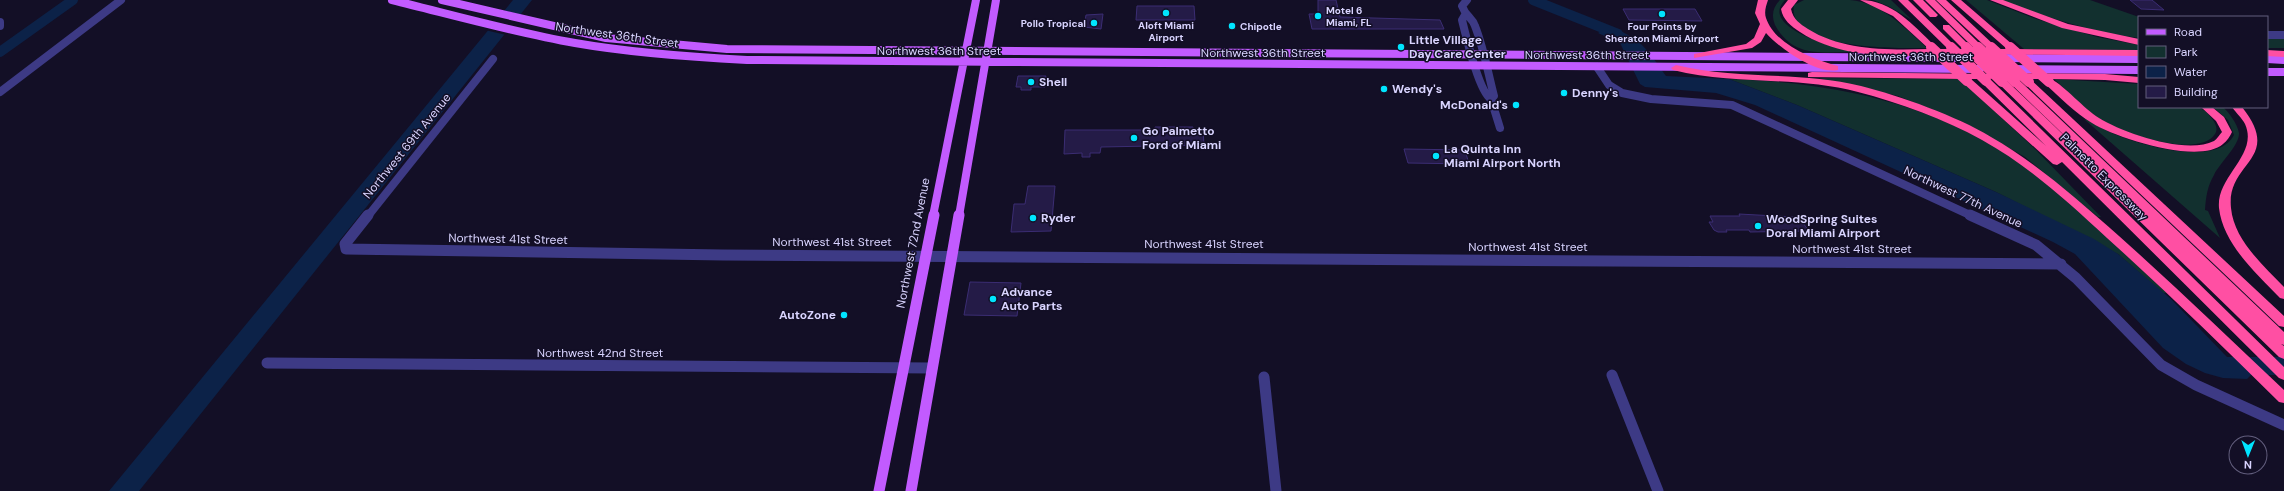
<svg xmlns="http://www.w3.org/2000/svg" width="2284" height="491" viewBox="0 0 2284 491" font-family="'DM Sans',sans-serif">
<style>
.green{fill:#12302f}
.water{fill:#0c2248}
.pier{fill:#130f26}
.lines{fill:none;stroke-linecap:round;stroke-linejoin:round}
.canal{stroke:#0c2248;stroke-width:10}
.building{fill:#241b47;stroke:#3b2d73}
.minor-far1{stroke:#3d3a85;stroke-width:8}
.minor{stroke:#3d3a85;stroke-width:11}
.major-far1{stroke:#c25bff;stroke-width:8}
.major{stroke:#c25bff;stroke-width:11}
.highway{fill:#ff4fa3;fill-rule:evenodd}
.highway-bridge{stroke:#ff4fa3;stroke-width:10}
.poi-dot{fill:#00e5ff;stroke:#130f26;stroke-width:1.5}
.labels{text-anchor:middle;stroke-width:3;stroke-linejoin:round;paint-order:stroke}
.far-poi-label{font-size:10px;font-weight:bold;fill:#d9d4ff;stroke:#130f26;text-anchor:start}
.street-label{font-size:12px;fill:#d9d4ff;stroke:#130f26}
.poi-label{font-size:12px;font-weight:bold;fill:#d9d4ff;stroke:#130f26;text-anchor:start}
</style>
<rect width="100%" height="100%" fill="#130f26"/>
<path class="green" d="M1780 0H1785C1758 28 1837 48 1853 52 1821 52 1793 58 1775 25 1771 15 1773 7 1780 0Z
M1804 0C1819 0 1835 0 1850 0 1882 3 1904 27 1927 48 1900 48 1786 51 1794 5Z
M1873 0H1891L1912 20 1888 6Z
M1966 0H1987L2036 19 2097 37 2139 45V50L2024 49Z
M2001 0H2090L2139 17V38C2091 32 2046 17 2001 0Z
M2267 37H2284V48H2267Z
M1819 78 1960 79 2035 149 2101 217H2098L2025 157 1965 123 1898 96Z
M1729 79C1828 82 1926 101 2009 156 2066 194 2117 247 2167 293H2163L2118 254 1996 192 1797 105Z
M2054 79 2139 84V107C2151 107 2191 104 2200 108 2205 110 2210 116 2213 120 2216 125 2218 129 2215 134 2198 160 2119 132 2100 119 2083 108 2069 92 2054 79Z
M2213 107H2223C2230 114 2237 123 2239 133 2240 145 2219 164 2214 175 2207 187 2206 197 2205 210L2208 211 2220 238 2084 119C2094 121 2104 130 2114 134 2141 145 2217 168 2234 135L2228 120Z"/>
<path class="water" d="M513 0H532L139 491H109Z
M1609 26C1642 39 1647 49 1666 76L1729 79 1797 105 1996 192 2094 239 2118 254 2171 299 2227 357H2284V375H2251L2247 379 2223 378 2205 373 2186 364 2163 348 2075 254 2053 242 1755 105 1716 93 1645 87 1640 84 1620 43 1598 33Z"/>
<path class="pier" d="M502 10 523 15 506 35 485 30Z"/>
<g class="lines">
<path class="canal" d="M1533 0 1618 34
M0 52 73 0"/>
</g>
<path class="building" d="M1318 0H1336L1340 17 1440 20 1444 29H1312L1309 14H1318Z
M2130 0H2152L2164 10 2141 9Z
M1137 6H1194L1195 20H1136Z
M1623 9H1695L1702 21 1629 20Z
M1103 14 1101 29 1084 27 1086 15Z
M1018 76H1046L1045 87H1031V90H1021V87H1016Z
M1155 127H1193V131L1203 130 1204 145 1101 147 1100 153H1090V157H1082V153L1064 154 1065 130H1155Z
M1404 149 1465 150 1469 164 1408 163Z
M1028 186H1055L1051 231 1011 232 1014 204H1025Z
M1739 214 1794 217 1799 223H1803L1809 231 1750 232 1749 230H1726L1727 232H1718L1714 230 1709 222H1713L1710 216H1740Z
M970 282 1021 283 1017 316 964 315Z"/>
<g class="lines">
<path class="minor-far1" d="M1467 0 1462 6C1466 17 1472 17 1475 26 1484 49 1488 73 1494 96L1491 99
M1465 15 1462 20C1466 36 1479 92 1491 99L1500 128
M0 22V26
M2267 35H2284
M1597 67 1609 85 1622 93 1651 99 1732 105 1972 216
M0 92 121 0
M368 216 493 59"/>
<path class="minor" d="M368 215 345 244 346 249 723 255 2061 264
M1970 215 2036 245 2076 278 2161 365 2196 385 2284 425
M267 363 932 368
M1612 375 1658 491
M1264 377 1276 491"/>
<path class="major-far1" d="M392 0C453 15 513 32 575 43 632 53 690 57 747 60L1980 69
M442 0 606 38 727 49 1967 58
M1997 58 2139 59
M2267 59 2284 60
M2010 69 2139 70
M2267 72H2284
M933 216 976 0
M959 216 996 0"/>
<path class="major" d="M879 491 934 215
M911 491 959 215"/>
<path class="highway" d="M1758 0H1768C1766 6 1764 12 1766 18 1775 45 1814 60 1838 66V70C1817 75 1779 48 1766 33L1761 42 1752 48 1694 58V54L1746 44 1754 38 1760 24 1755 13Z
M1788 0H1798L1791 9C1793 19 1800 24 1808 29 1843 51 1889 50 1929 49L1893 16 1860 0C1892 0 1913 25 1934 45L1936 47 1934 49H1948L1898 0H1908L1954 45V49H1963L1943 29V25H1949L1971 47 1967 50 1969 52 1967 54 1964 55C1910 55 1847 63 1800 32 1791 26 1783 20 1781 9Z
M1913 0H1923L1938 15 1936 17H1930Z
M1925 0H1935L1981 45V49H1975Z
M1936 0H1946L1994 45 1996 47 1994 49H2007L1951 0H1961L2013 45 2015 47 2013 49 2139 50V56L1985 54 1983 52 1988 49Z
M1990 0H2003L2068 24 2139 39V45L2062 28Z
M2267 50 2284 51V57L2267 56Z
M1676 65C1736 80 1800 71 1861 86 1900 96 1957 116 1991 137 2038 164 2078 200 2119 236 2175 286 2229 338 2284 390V403L2279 402C2222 346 2166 291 2107 238 2068 202 2029 166 1982 140 1944 119 1900 103 1858 92 1797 76 1733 85 1673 70L1671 68Z
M1812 72 1994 74V78L1990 79 2284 367V380L2279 378 2062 162 2057 165 2053 164 1963 83 1962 81 1964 79 1808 77V73ZM1971 79H1982V83L2046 146Z
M2014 73 2105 74 2139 77V83L2105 80 2051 79C2065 86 2083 108 2099 118 2123 133 2186 155 2214 141 2217 139 2219 135 2222 132L2216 121 2201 107H2212L2224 117 2232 132C2230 136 2227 141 2223 144 2199 165 2116 138 2092 123 2075 113 2060 97 2045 84L2044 82 2047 79H2030L2284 316V327L2279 326 2025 84 2024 82 2028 79H2015L2019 80 2284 332V345L2281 344 2284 346V359L2279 357 1997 82 1998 80H2006L2144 212 2011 84 2010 82 2015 79 2009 76Z
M2232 107H2242C2284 160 2226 161 2231 208 2234 240 2263 265 2284 287V299L2280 298C2256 273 2223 244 2219 208 2216 176 2259 155 2245 124 2242 118 2236 113 2232 107Z"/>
<path class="highway-bridge" d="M1931 47 1967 81
M1951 47 1986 81
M1966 47 2002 82
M1978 47 2015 82
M1991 47 2029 82
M2010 47 2049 82"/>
</g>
<g class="poi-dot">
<circle cx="1166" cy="13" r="4"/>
<circle cx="1662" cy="14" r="4"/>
<circle cx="1318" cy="16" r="4"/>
<circle cx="1094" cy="23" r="4"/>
<circle cx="1232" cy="26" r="4"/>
<circle cx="1401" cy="47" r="4"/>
<circle cx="1031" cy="82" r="4"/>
<circle cx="1384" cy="89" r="4"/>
<circle cx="1564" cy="93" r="4"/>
<circle cx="1516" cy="105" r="4"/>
<circle cx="1134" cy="138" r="4"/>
<circle cx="1436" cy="156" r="4"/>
<circle cx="1033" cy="218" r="4"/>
<circle cx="1758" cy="226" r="4"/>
<circle cx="993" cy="299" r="4"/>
<circle cx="844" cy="315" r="4"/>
</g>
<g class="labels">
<g class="far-poi-label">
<text x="1326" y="14">Motel 6<tspan x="1326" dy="12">Miami, FL</tspan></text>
<text x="1086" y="27" text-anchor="end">Pollo Tropical</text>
<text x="1166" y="29" text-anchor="middle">Aloft Miami<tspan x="1166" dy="12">Airport</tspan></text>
<text x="1240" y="30">Chipotle</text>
<text x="1662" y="30" text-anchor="middle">Four Points by<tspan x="1662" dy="12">Sheraton Miami Airport</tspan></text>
</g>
<g class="street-label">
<text transform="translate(617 35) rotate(8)" y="4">Northwest 36th Street</text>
<text x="939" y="55">Northwest 36th Street</text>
<text x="1263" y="57">Northwest 36th Street</text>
<text x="1587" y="59">Northwest 36th Street</text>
<text x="1911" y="61">Northwest 36th Street</text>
<text transform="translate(407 146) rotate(-51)" y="4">Northwest 69th Avenue</text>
<text transform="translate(2104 177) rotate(45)" y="4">Palmetto Expressway</text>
<text transform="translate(1963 197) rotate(25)" y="4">Northwest 77th Avenue</text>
<text transform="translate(508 239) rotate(1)" y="4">Northwest 41st Street</text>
<text x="832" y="246">Northwest 41st Street</text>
<text transform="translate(913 243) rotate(-79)" y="4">Northwest 72nd Avenue</text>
<text x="1204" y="248">Northwest 41st Street</text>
<text x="1528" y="251">Northwest 41st Street</text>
<text x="1852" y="253">Northwest 41st Street</text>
<text x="600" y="357">Northwest 42nd Street</text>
</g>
<g class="poi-label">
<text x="1409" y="44">Little Village<tspan x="1409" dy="14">Day Care Center</tspan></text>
<text x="1039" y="86">Shell</text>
<text x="1392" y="93">Wendy's</text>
<text x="1572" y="97">Denny's</text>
<text x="1508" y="109" text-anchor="end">McDonald's</text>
<text x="1142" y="135">Go Palmetto<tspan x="1142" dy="14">Ford of Miami</tspan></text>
<text x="1444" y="153">La Quinta Inn<tspan x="1444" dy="14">Miami Airport North</tspan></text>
<text x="1041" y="222">Ryder</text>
<text x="1766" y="223">WoodSpring Suites<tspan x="1766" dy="14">Doral Miami Airport</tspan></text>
<text x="1001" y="296">Advance<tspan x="1001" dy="14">Auto Parts</tspan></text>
<text x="836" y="319" text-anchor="end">AutoZone</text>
</g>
</g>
<rect x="2138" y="16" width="130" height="92" fill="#130f26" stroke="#625e7d"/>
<rect x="2146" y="29" width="20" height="6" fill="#c25bff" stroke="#625e7d"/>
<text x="2174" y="36" font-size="12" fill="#d9d4ff">Road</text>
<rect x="2146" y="46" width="20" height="12" fill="#12302f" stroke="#625e7d"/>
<text x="2174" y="56" font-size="12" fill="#d9d4ff">Park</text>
<rect x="2146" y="66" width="20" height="12" fill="#0c2248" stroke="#625e7d"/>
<text x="2174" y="76" font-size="12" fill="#d9d4ff">Water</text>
<rect x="2146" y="86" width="20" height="12" fill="#241b47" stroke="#625e7d"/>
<text x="2174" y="96" font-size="12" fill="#d9d4ff">Building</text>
<g transform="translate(2248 455) rotate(181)"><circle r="19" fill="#130f26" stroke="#625e7d"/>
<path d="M0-3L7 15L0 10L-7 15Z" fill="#00e5ff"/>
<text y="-6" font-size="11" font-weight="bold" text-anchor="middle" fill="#d9d4ff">N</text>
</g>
</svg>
